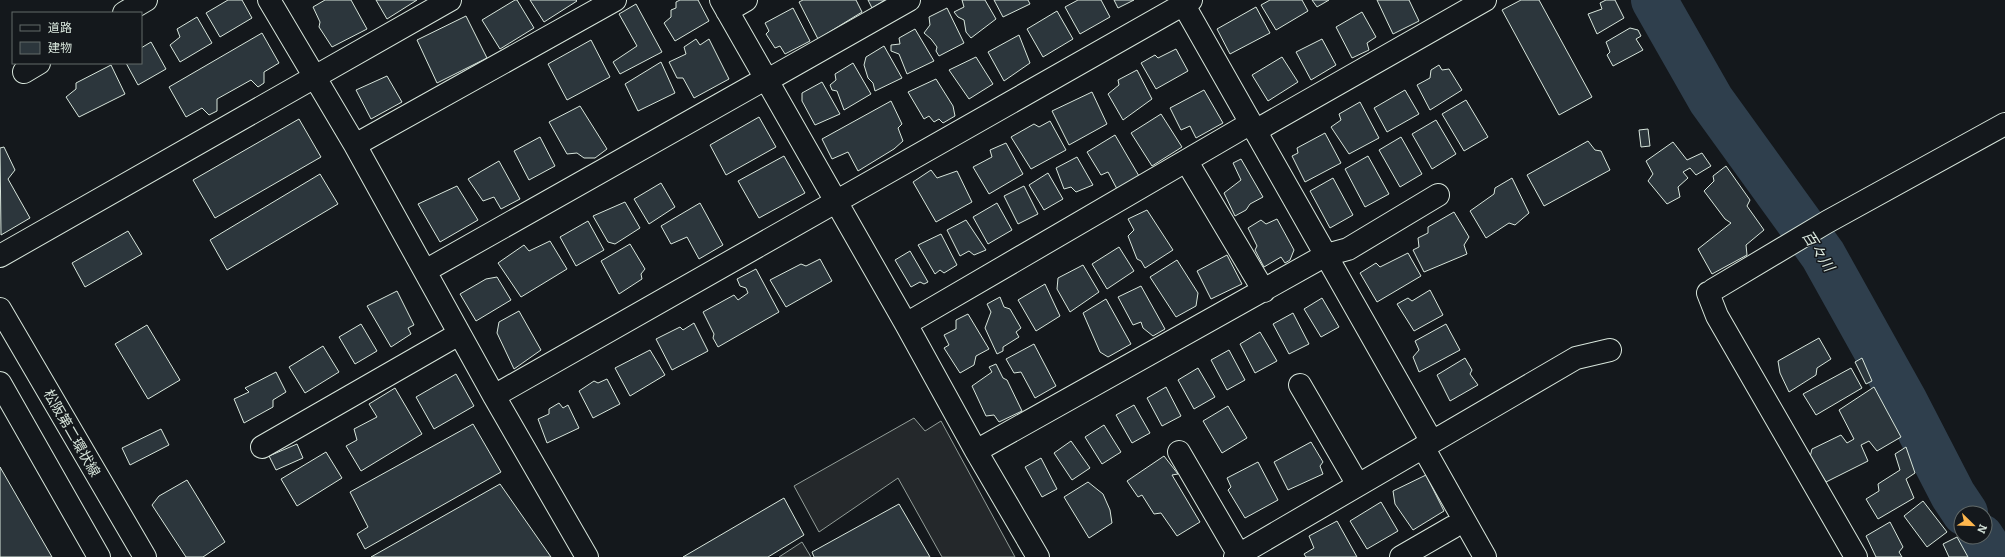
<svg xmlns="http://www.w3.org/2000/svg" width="2005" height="557" viewBox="0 0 2005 557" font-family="Bitter,'Noto Sans JP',serif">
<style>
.parking{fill:#24282b;stroke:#939e99}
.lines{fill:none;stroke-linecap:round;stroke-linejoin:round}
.river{stroke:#2f3f4d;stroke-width:46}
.building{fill:#2c363c;stroke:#d8e6dc}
.minor-casing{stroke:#d8e6dc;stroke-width:24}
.major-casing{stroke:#d8e6dc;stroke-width:24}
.minor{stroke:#14181c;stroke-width:22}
.major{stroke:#14181c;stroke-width:22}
.labels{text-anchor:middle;stroke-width:3;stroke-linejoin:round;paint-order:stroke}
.street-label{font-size:14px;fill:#d8e6dc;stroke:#14181c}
.water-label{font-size:15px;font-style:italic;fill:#d8e6dc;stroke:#14181c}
</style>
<rect width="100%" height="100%" fill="#14181c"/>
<path class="parking" d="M914 418 925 431 941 421 1015 557H942L898 478 819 532 794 486Z
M802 542 811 557H779Z"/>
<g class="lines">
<path class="river" d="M1654 0 1711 100 1823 255 1905 402 1953 495 1965 513
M1981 537 1994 557"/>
</g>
<path class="building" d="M228 0H242L252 18 220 37 206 13Z
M325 0H351L367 29 332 47 319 27 320 22 313 7Z
M376 0H417L387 19Z
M515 0H517L534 28 500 49 482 20Z
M530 0H576L577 1 544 22Z
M680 0H698L709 21 675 41 664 23 671 17V10L676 8V2Z
M803 0H856L862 12 818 39 799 2Z
M868 0H885L872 8Z
M962 0H985L996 19 971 38 966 32 964 20 958 17 954 12 964 7Z
M994 0H1028L1030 4 1003 17Z
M1078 0H1101L1110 17 1080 34 1065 7Z
M1114 0H1134L1118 8Z
M1270 0H1302L1308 11 1276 30 1261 5Z
M1312 0H1329L1317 7Z
M1377 0H1409L1419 21 1393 34Z
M1521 0H1539L1592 97 1559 115 1502 10Z
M1606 0H1615L1624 18 1597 34 1588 14 1602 9 1600 3Z
M636 4 662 52 620 74 613 62 637 46 619 14Z
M1256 7 1270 33 1230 54 1217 29Z
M793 8 810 41 785 54 780 46 775 48 766 34 769 31 765 23Z
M947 8 964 43 939 56 936 51 937 47 931 39 924 33 930 25 929 17Z
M1057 11 1073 39 1043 57 1027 29Z
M1362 12 1376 37 1367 43 1369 50 1352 58 1336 27Z
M466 16 487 58 437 83 417 40Z
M197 17 212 43 180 62 170 45 180 37 177 29Z
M1630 28 1638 30 1641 36 1636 39 1643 50 1613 66 1607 55 1610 52 1606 42Z
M915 29 934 61 907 74 899 54 891 51V45L900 44 899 38Z
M262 33 279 63 264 72V83L258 87 251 80 217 99V111L209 115 202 108 186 117 169 87Z
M1019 35 1030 63 1004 81 988 52Z
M696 39 700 45 709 39 729 79 694 98 683 78H677L669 62 686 54 684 47Z
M1322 39 1336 65 1311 80 1296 52Z
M591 40 610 77 567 100 548 64Z
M151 42 166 69 138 85 126 63H141V48Z
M884 46 902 78 875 91 873 83 868 78 864 65 866 57Z
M1176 49 1188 71 1156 89 1141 63 1155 55 1158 58Z
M976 57 993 84 969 99 949 70Z
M1282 57 1298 82 1268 101 1252 75Z
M661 62 675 93 638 111 625 84Z
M853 63 871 94 844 110 837 91 832 90 830 85 836 80 835 74Z
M111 65 125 94 79 117 66 97 76 89V83Z
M1439 65 1442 70 1449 69 1462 90 1430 110 1417 85 1430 78 1431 70Z
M1137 70 1152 99 1123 120 1108 94 1119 85 1118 80Z
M387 76 402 102 371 119 356 90Z
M936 79 953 106 955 116 943 123 939 119 934 122 929 116 924 119 908 92Z
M822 82 840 114 815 125 802 101V93Z
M1204 90 1223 123 1196 138 1190 126 1181 130 1170 108Z
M1405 90 1419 114 1387 132 1374 108Z
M1092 92 1107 124 1069 145 1052 111Z
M1466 100 1488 137 1464 151 1442 114Z
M891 101 902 124 898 128 903 141 894 149 858 171 848 152 832 159 822 139Z
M1360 102 1379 138 1349 154 1331 127 1341 120 1339 114Z
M580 106 607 149 595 158H584L577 153 567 154 549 122Z
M1161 114 1182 147 1152 166 1131 133Z
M759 117 776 147 726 175 710 145Z
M299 119 321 157 215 218 193 180Z
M1436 120 1456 154 1432 169 1412 134Z
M1050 121 1066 150 1031 169 1011 137 1034 124 1039 127Z
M1648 129 1650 146 1641 147 1639 130Z
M1325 133 1341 163 1305 182 1292 156 1298 153 1297 148Z
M1115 135 1139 176 1117 189 1108 172 1101 175 1087 152Z
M540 137 555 166 529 180 514 151Z
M1401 137 1422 174 1400 187 1379 150Z
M1588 141 1595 150 1601 151 1610 170 1544 206 1527 175Z
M1673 142 1687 160 1702 153 1711 166 1696 175 1690 168 1683 172 1688 178 1678 187 1680 197 1667 204 1648 181 1653 174 1646 161Z
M1006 143 1023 174 989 194 973 167 992 157 990 150Z
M4 147 15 170 8 179 30 218 1 235 0 148Z
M784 156 805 193 759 218 738 181Z
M1368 156 1389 194 1365 207 1345 169Z
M1077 157 1093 185 1076 192 1071 187 1064 189 1056 168Z
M1241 159 1263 197 1250 204 1246 210 1235 216 1224 193 1241 180 1233 163Z
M499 161 520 199 501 209 494 197 483 201 468 179Z
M1726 166 1750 200 1747 206 1764 230 1746 245 1747 255 1712 274 1698 249 1731 223 1725 219 1704 191 1714 181 1713 176Z
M931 170 937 178 957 171 972 202 936 222 913 182Z
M1048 173 1063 199 1044 210 1029 185Z
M320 174 338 204 227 270 210 240Z
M1333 178 1353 215 1330 228 1310 191Z
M1512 178 1529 213 1515 225 1509 223 1486 238 1470 211 1494 194 1495 188Z
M661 183 675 207 649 224 634 199Z
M457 186 478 220 440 242 418 204Z
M1024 186 1038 214 1018 224 1004 196Z
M625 202 640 228 615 244 608 242 593 216Z
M700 203 723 245 699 259 687 237 671 244 661 226Z
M997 203 1012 230 988 244 973 217Z
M1147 210 1173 250 1145 268 1141 261 1137 259 1128 236 1134 230 1128 219Z
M1454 212 1469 237 1464 245 1467 254 1424 272 1413 250 1419 247 1418 238 1428 233V227Z
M1277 219 1294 250 1290 260 1285 263 1281 257 1264 267 1255 250 1257 246 1248 228 1261 220 1266 224Z
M966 220 986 250 974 255 969 251 960 256 947 230Z
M588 221 604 250 576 266 560 237Z
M128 231 142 254 85 287 72 263Z
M941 234 957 265 944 273 940 270 935 274 918 245Z
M550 241 567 269 521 297 498 263 524 245 529 251Z
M630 244 645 269 641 274 642 279 619 294 601 261Z
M1119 247 1134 271 1107 289 1092 264Z
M910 251 928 282 924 284 920 282 911 287 895 260Z
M1408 253 1421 276 1377 302 1360 273 1376 263 1380 267Z
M1227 255 1242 284 1211 299 1197 271Z
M820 259 832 281 786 307 770 280 801 264 806 266Z
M1177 260 1198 293 1196 306 1176 317 1150 277Z
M1083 265 1099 292 1070 312 1057 289 1058 278Z
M756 269 779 312 718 347 713 338 714 334 703 312 734 295 738 300 748 293 746 288 740 286 737 279Z
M497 277 511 300 476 321 460 294 486 279Z
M1045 284 1060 316 1036 331 1018 300Z
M1141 286 1165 329 1153 336 1143 328 1141 322 1133 325 1118 297Z
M1430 290 1443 315 1414 331 1397 304 1408 298 1412 301Z
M397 291 414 325 408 328 411 334 391 347 367 306Z
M1000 297 1004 307 1010 309 1021 328 1016 332 1019 337 1003 347V351L997 354 985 328 991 312 987 304Z
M1322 298 1339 327 1321 337 1304 309Z
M1106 299 1131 344 1108 357 1100 352 1083 313Z
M519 311 541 350 514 369 497 333 499 322Z
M1293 313 1309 344 1289 354 1273 324Z
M968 314 989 349 976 356 974 365 960 373 944 348 949 345 944 335 956 329V320Z
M694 323 708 351 672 370 656 339 680 327 683 330Z
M361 324 377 351 355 364 339 337Z
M1446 324 1460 350 1419 372 1413 357 1419 350 1415 341Z
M147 325 180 380 148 399 115 344Z
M1260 332 1277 361 1255 373 1240 344Z
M1819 338 1831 359 1817 368 1816 375 1789 392 1780 373 1778 361Z
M1034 344 1056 386 1035 398 1021 372 1014 373 1006 359Z
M323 346 339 372 305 393 289 367Z
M650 350 665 375 630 396 615 368Z
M1229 350 1245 380 1227 390 1211 360Z
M1465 358 1472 370 1470 374 1478 385 1450 401 1437 375Z
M1862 358 1872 381 1866 384 1855 362Z
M996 364 1003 378 1007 380 1022 411 999 422 994 415 986 416 972 386 992 372 989 367Z
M1198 368 1215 397 1194 409 1178 380Z
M1851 368 1862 388 1816 415 1803 394Z
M276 372 286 392 273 400V407L244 423 234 399 249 392 245 388Z
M456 374 474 406 434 429 416 397Z
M607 379 620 404 593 418 579 391 594 381 598 383Z
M1166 387 1181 416 1162 426 1147 398Z
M1874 387 1901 437 1877 451 1869 441 1861 445 1868 461 1826 482 1810 457 1812 449 1841 435 1847 443 1854 439 1839 410Z
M395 388 422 434 361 471 346 446 357 440 354 429 377 417 369 404Z
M559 403 563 408 568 405 579 428 547 443 538 419 549 414V409Z
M1134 405 1150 433 1132 443 1116 415Z
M1228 406 1247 438 1222 453 1203 421Z
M473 424 501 472 365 549 357 534 368 527 350 492Z
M1104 425 1121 452 1102 464 1085 437Z
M161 429 169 445 130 465 122 448Z
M1071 441 1090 468 1072 480 1054 453Z
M1311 442 1323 462 1320 466 1323 474 1288 490 1274 462Z
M297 444 303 458 276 470 269 456Z
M1906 447 1915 473 1906 479 1914 498 1878 519 1866 499 1879 491 1878 484 1900 470 1895 454Z
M326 452 342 478 297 506 281 479Z
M1164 456 1178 474 1172 475 1200 522 1177 536 1161 513 1154 514 1142 495 1138 497 1127 481Z
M1041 458 1057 489 1042 497 1025 467Z
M1258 462 1278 500 1245 518 1228 490 1231 487 1227 478Z
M0 467 52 557H0Z
M1426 475 1444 511 1413 530 1395 504 1393 491Z
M187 480 225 542 203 557H186L152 505 159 496Z
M1088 482 1103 494 1110 510 1112 523 1089 538 1064 497Z
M500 484 551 557H371Z
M784 498 804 535 768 557H683Z
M1923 501 1947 532 1927 547 1904 516Z
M1381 502 1398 531 1367 549 1350 521Z
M899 504 930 557H814L812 552Z
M1337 521 1357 557H1306L1304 554 1314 548 1309 536Z
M1890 522 1903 547 1899 552 1902 557H1876L1866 536Z
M1957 537 1968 557H1949L1943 544Z"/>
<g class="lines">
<defs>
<path id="minor" d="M269 0 355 145 494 396 587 557
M721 0 906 324 976 451 1038 557
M1181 0 1432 442
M727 11 746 0
M124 13 146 0
M24 72 39 63
M766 81 909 0
M1255 131 1485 0
M355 145 615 0
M1187 162 1264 291
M0 256 450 0
M425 271 765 79
M1713 290 1827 222 2005 124
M1708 293 1717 316 1856 557
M906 324 1251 123
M1300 385 1358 485
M494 396 1191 0
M262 447 459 334
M1423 447 1485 557
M976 451 1326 255 1348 249 1438 195
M1179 452 1239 555
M1235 557 1576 358 1610 350
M1401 557 1453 527"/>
<path id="major" d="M0 309 145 557
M0 383 99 557"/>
</defs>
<use href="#minor" class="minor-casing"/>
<use href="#major" class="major-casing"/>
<use href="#minor" class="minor"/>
<use href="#major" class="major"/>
</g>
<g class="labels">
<g class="street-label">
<text transform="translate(72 433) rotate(60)" y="5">松阪第二環状線</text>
</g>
<g class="water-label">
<text transform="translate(1818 251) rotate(57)" y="5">百々川</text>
</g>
</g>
<rect x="12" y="12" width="130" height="52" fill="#14181c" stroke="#626a69"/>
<rect x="20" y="25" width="20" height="6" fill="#14181c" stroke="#626a69"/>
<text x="48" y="32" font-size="12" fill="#d8e6dc">道路</text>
<rect x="20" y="42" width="20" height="12" fill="#2c363c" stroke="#626a69"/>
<text x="48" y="52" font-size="12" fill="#d8e6dc">建物</text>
<g transform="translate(1973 525) rotate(113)"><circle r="19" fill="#14181c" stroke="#626a69"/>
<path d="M0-3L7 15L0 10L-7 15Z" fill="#ffb74d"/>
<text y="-6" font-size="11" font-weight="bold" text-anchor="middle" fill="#d8e6dc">N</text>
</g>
</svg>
